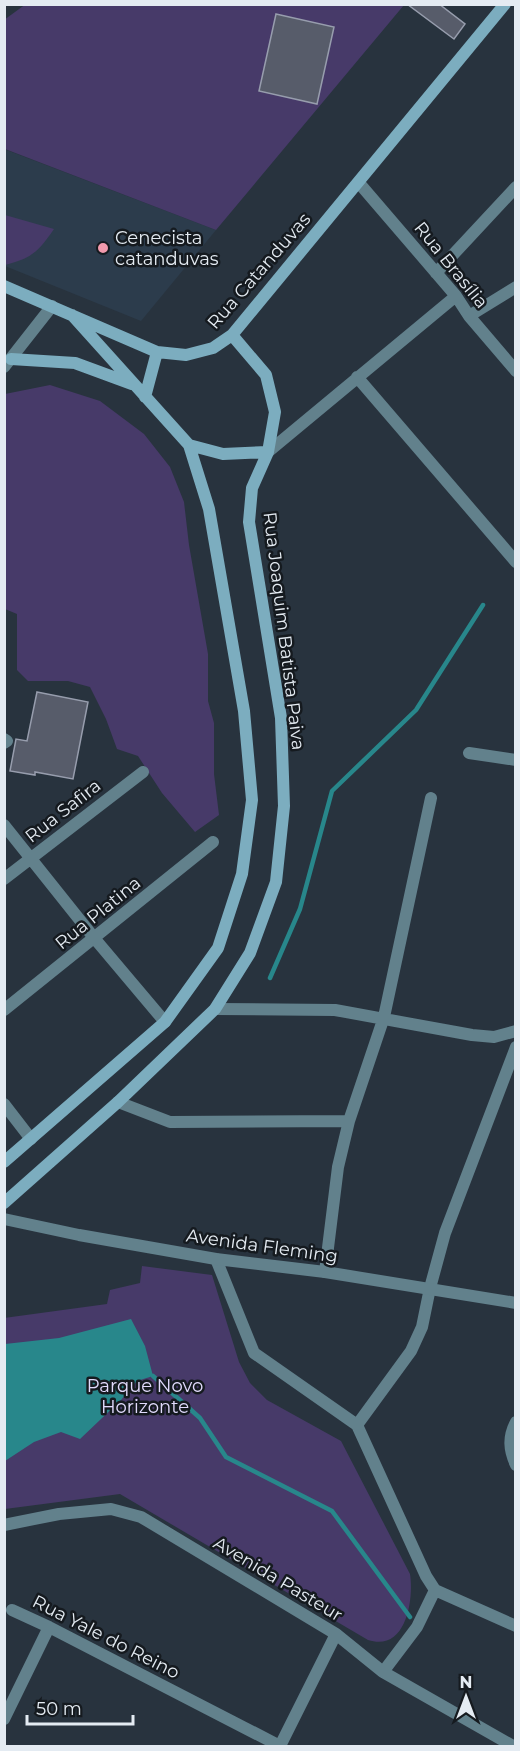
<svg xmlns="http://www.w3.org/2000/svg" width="520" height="1751" viewBox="0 0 520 1751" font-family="Montserrat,sans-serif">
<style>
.built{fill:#2c3c4c}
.green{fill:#473a69}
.water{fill:#28878b}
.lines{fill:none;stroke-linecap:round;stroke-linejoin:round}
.stream{stroke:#28878b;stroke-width:4.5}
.building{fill:#575c6a;stroke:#979dad;stroke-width:1.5}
.minor{stroke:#62818c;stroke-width:12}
.tertiary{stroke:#62818c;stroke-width:12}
.secondary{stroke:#7cadbf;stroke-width:12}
.poi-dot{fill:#f29aad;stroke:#151a1f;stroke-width:2}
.labels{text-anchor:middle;stroke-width:5;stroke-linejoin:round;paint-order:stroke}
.poi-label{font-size:18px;fill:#e4ebf2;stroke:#151a1f;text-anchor:start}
.street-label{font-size:18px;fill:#e4ebf2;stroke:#151a1f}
.park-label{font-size:18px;fill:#e2dbfd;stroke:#151a1f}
</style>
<rect width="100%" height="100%" fill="#28333e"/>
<path class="built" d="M4 149 216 230 141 321 5 266Z"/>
<path class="green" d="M26 4 404 5 216 230 5 149 4 20Z
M5 215 54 229C38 252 32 258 5 265Z
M50 385 100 401 144 434 170 467 184 502 189 545 208 654V701L214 723V774L219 815 195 832 162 793 138 756 117 749 106 719 90 687 68 681H28L17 670V614L5 609V394Z
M142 1266 212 1275 239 1362 250 1383 267 1400 341 1441 410 1574C414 1600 406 1652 368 1640L120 1494 5 1509 4 1318 107 1304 110 1290 140 1283Z"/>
<path class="water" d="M131 1319 145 1346 153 1376 137 1381 121 1400 80 1439 61 1432 34 1442 5 1461V1344L59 1338Z"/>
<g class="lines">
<path class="stream" d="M270 978 300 909 332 791 416 710 483 605
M153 1376 200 1418 226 1457 332 1511 410 1617"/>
</g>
<path class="building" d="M407 4H439L465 24 454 39Z
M276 14 334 27 317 104 259 91Z
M37 692 88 702 73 779 35 772V775L10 771 16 739 27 741Z"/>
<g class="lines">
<path class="minor" d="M359 183 456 296 469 316 516 371
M436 273 516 187
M469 316 516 287
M4 367 52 306
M357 377 516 562
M268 452 456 296
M4 739 7 741 4 743
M469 753 516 760
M4 825 95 939 165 1022
M4 879 143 772
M215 1009 335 1010 472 1035 494 1037 516 1031
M4 1010 213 842
M118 1102 170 1122 349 1121
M4 1104 31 1139
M216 1259 254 1353 357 1425
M325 1272 338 1167 349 1121 384 1017 431 798
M516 1422C508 1437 509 1450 516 1465
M4 1525 59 1514 111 1509 141 1517 336 1634 383 1672 513 1746
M435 1590 516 1626
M12 1610 49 1627 280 1746
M383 1672 417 1627 435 1590 426 1576 357 1425 411 1351 422 1327 430 1288 445 1233 516 1047
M4 1719 49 1627
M280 1746 336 1634"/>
<path class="tertiary" d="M4 1219 79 1235 216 1259 325 1272 516 1303"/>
<path class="secondary" d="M4 286 157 352 186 355 213 348 232 335 505 4
M11 359 75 363 132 384
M145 397 157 352
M189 445 223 454 268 452
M4 1162 165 1022 218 948 242 874 252 800 244 711 209 509 189 445 72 315
M4 1203 118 1102 215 1009 250 953 276 882 284 806 281 718 249 522 252 488 268 452 275 412 266 375 232 335"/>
</g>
<circle class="poi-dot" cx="103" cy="248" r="6"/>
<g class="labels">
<g class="poi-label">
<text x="115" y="244">Cenecista<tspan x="115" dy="21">catanduvas</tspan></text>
</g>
<g class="street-label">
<text transform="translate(451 265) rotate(51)" y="6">Rua Brasília</text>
<text transform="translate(259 271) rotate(-49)" y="6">Rua Catanduvas</text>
<text transform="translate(284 631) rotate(83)" y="6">Rua Joaquim Batista Paiva</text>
<text transform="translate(63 811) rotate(-38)" y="6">Rua Safira</text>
<text transform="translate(98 913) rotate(-39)" y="6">Rua Platina</text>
<text transform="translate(262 1246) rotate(8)" y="6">Avenida Fleming</text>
<text transform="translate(278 1579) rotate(31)" y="6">Avenida Pasteur</text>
<text transform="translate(106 1637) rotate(27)" y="6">Rua Yale do Reino</text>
</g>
<g class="park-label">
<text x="145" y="1392">Parque Novo<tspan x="145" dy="21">Horizonte</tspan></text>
</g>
</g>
<rect width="520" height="1751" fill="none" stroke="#e4ebf2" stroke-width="12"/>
<g transform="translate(466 1697)" stroke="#151a1f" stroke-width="4.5" paint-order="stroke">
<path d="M0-4.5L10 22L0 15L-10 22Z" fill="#e4ebf2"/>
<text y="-9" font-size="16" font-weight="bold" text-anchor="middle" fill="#e4ebf2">N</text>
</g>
<path d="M27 1715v9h106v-9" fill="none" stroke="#e4ebf2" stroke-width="3"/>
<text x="36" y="1715" font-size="18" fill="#e4ebf2" stroke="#151a1f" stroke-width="4.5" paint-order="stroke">50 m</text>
</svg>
